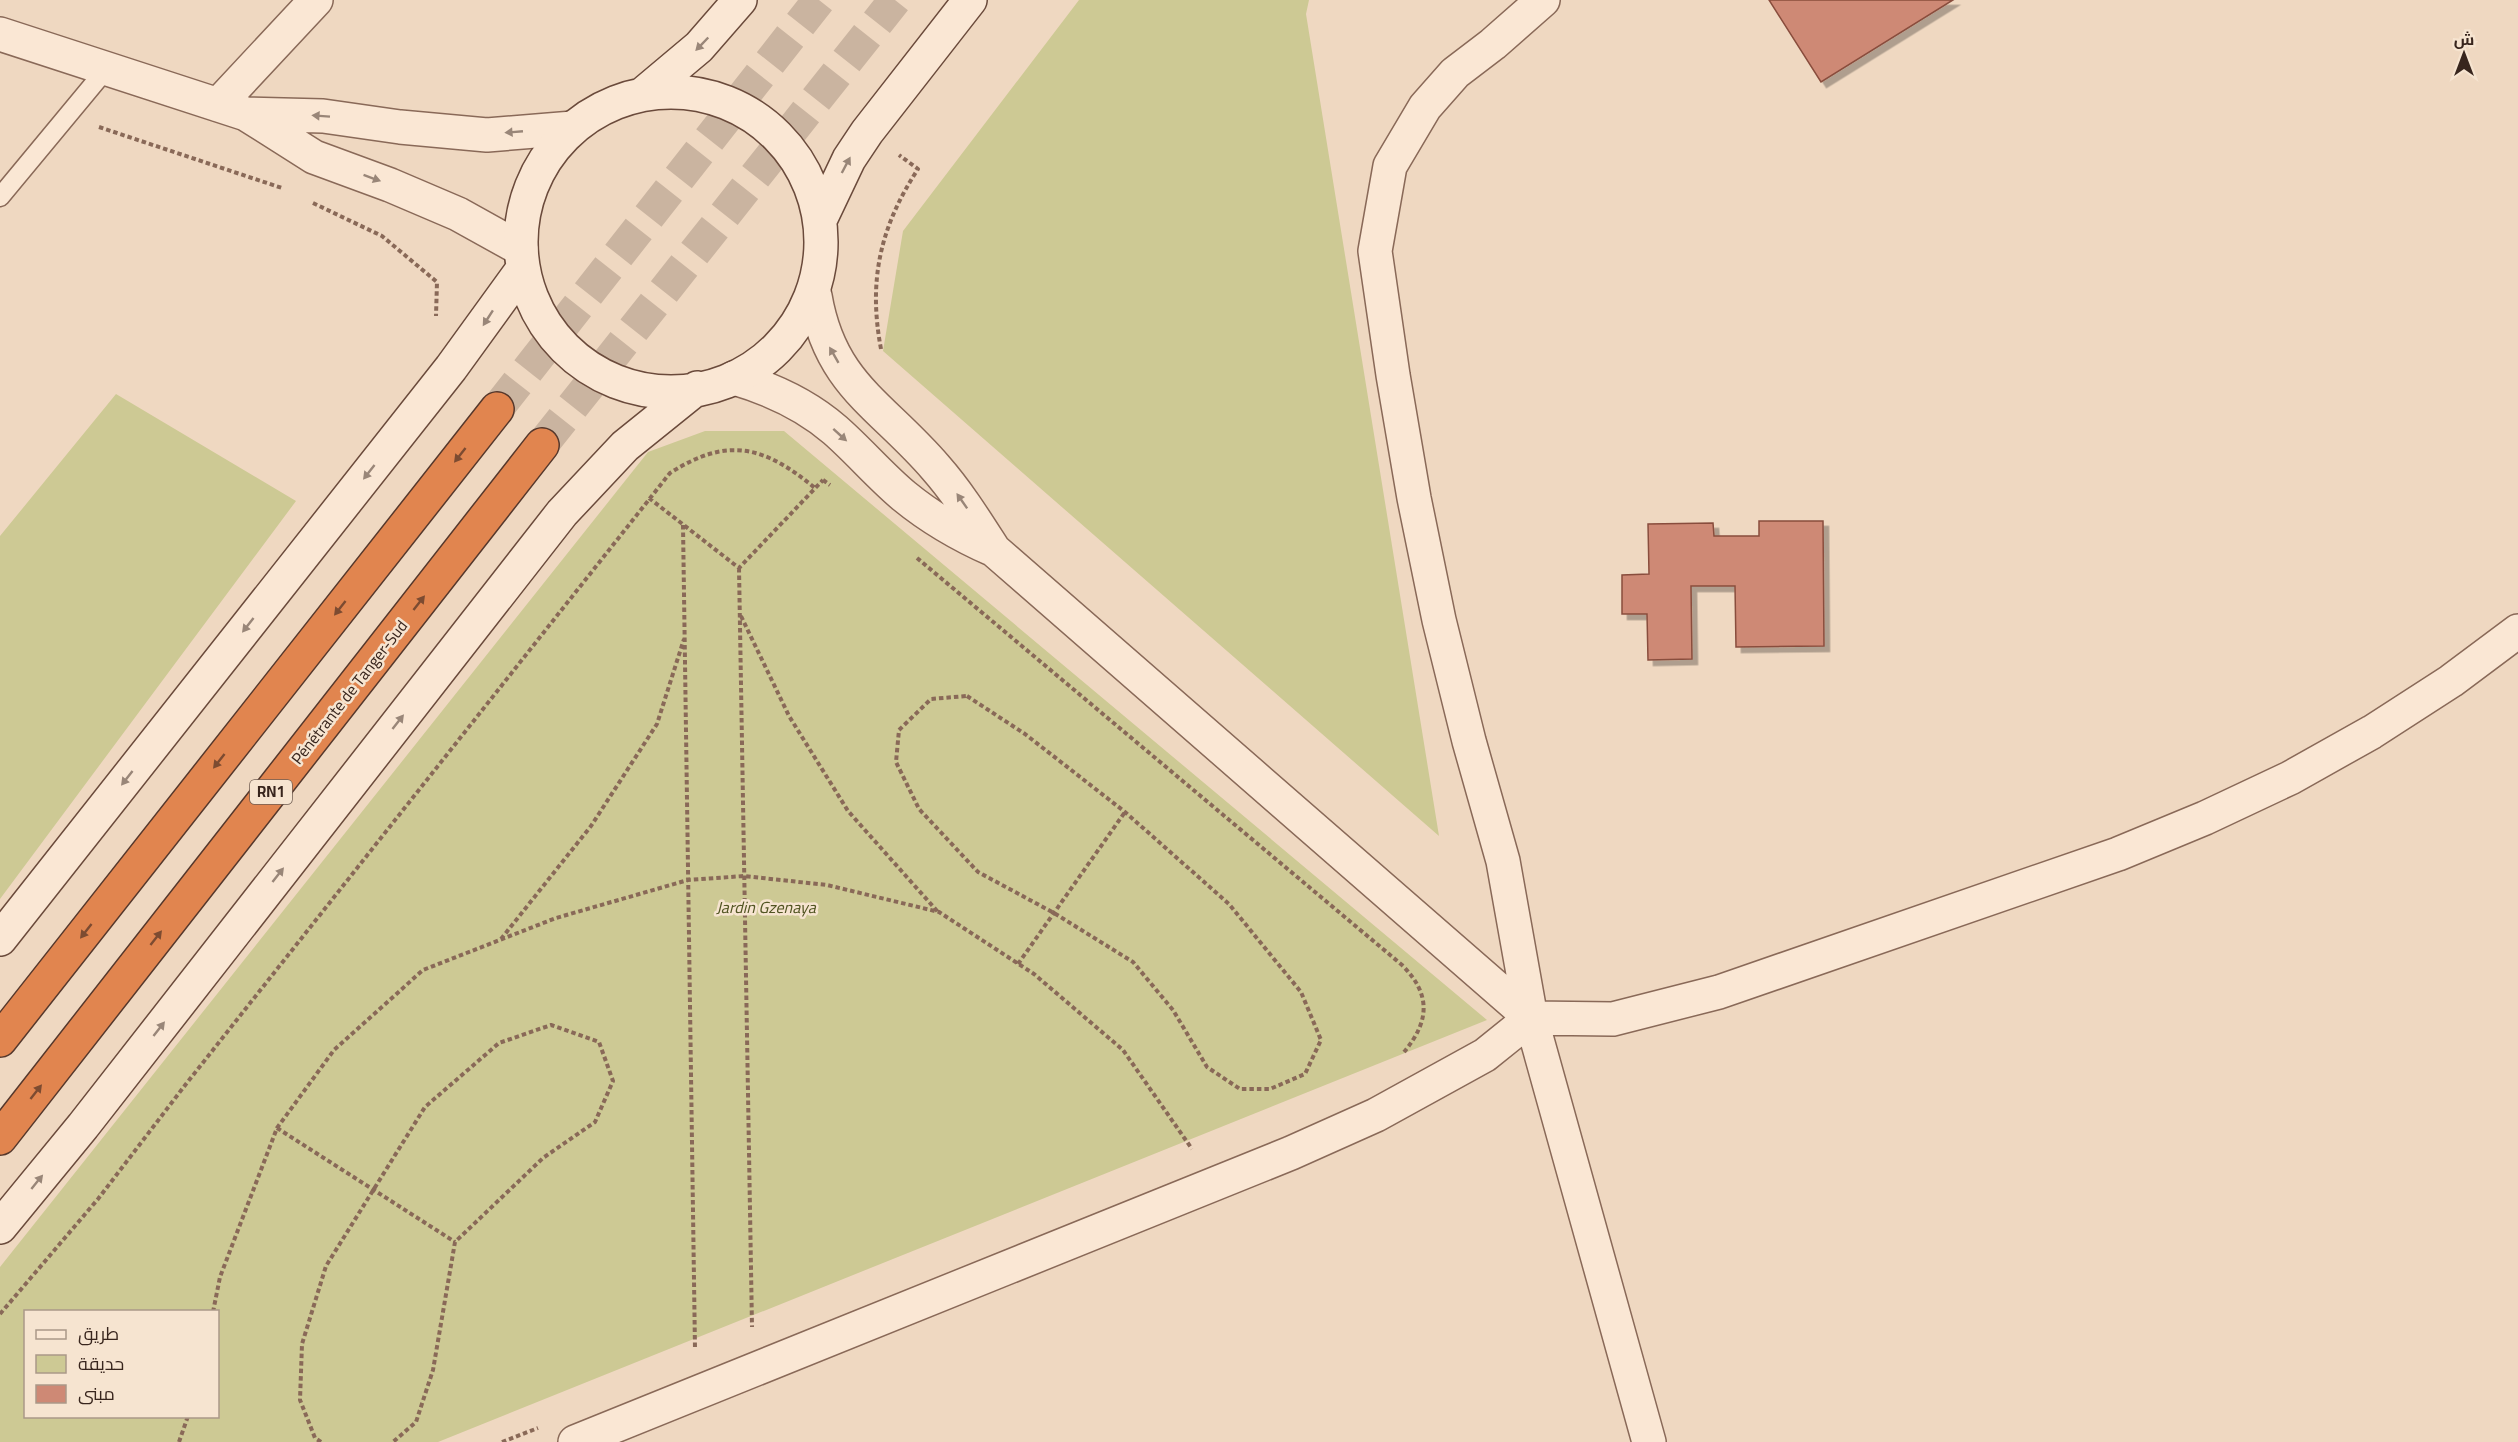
<svg xmlns="http://www.w3.org/2000/svg" width="2518" height="1442" viewBox="0 0 2518 1442" font-family="Georgia,Cairo,serif">
<style>
.green{fill:#cdc994;fill-rule:evenodd}
.building{fill:#ce8975;stroke:#894d3d;stroke-width:1.5;filter:url(#shadow)}
.lines{fill:none;stroke-linecap:round;stroke-linejoin:round}
.highway-tunnel{stroke:#cab4a0;stroke-width:33;stroke-dasharray:33 16;stroke-linecap:butt}
.lane-casing{stroke:#896958;stroke-width:21}
.street-casing{stroke:#896958;stroke-width:36}
.secondary-casing{stroke:#6a4a3b;stroke-width:36}
.highway-casing{stroke:#56382c;stroke-width:36}
.path{stroke:#896958;stroke-width:4;stroke-dasharray:4.5 3;stroke-linecap:butt}
.lane{stroke:#fae7d4;stroke-width:18}
.street{stroke:#fae7d4;stroke-width:33}
.secondary{stroke:#fae7d4;stroke-width:33}
.highway{stroke:#e1854f;stroke-width:33}
.oneway{fill:#998678}
.oneway2{fill:#7c4b31}
.labels{text-anchor:middle;stroke-width:5;stroke-linejoin:round;paint-order:stroke}
.shield{fill:#f6e4d0;stroke:#715e53;stroke-width:1.5}
.shield-label{font-size:15px;font-weight:bold;fill:#38251d}
.street-label{font-size:16px;fill:#38251d;stroke:#f6e4d0}
.park-label{font-size:16px;font-style:italic;fill:#525523;stroke:#f6e4d0}
</style>
<defs>
<filter id="shadow"><feDropShadow dx="5.5" dy="5.5" stdDeviation="0" flood-color="#0004"/></filter>
</defs>
<rect width="100%" height="100%" fill="#efd8c1"/>
<path class="green" d="M1079 0H1309L1306 14 1439 836 883 351 903 231Z
M116 394 296 501 0 899V536Z
M705 431H784L1487 1020 438 1442H0V1267L648 452ZM26 1312H218V1416H26Z"/>
<path class="building" d="M1769 0H1953L1821 82Z
M1759 521H1823L1824 646 1736 647 1735 586H1691L1692 659 1648 660 1647 614H1622V575L1649 574 1648 524 1713 523 1714 536H1759Z"/>
<g class="lines">
<path class="highway-tunnel" d="M497 409 819 0
M542 445 895 0"/>
<defs>
<path id="lane" d="M0 197 107 68"/>
<path id="street" d="M1543 0 1493 44 1455 73 1425 107 1390 166 1375 251 1393 375 1414 498 1439 620 1469 741 1503 861 1531 1018 1649 1442
M0 34 246 114 314 157 390 185 458 214 521 249
M218 105 316 0
M246 114 323 116 400 127 487 135 573 128
M815 296C830 385 882 405 936 468 958 493 976 522 994 550L1531 1018
M734 378C772 389 805 404 835 430 859 451 880 476 904 496 932 519 962 536 994 550
M575 1442 1291 1153 1376 1115 1485 1055 1531 1018 1613 1019 1719 992 2118 854 2205 818 2290 778 2372 732 2451 681 2518 631"/>
<path id="secondary" d="M521 242a150 150 0 1 1 300 0a150 150 0 1 1-300 0Z
M643 94 699 47 740 0
M821 218 849 159 867 132 970 0
M0 939 451 368 522 270
M0 1227 83 1126 562 513 625 446 697 388"/>
<path id="highway" d="M0 1040 497 409
M0 1138 542 445"/>
</defs>
<use href="#lane" class="lane-casing"/>
<use href="#street" class="street-casing"/>
<use href="#secondary" class="secondary-casing"/>
<use href="#highway" class="highway-casing"/>
<path class="path" d="M99 127 282 188
M313 203 382 236 437 282 436 316
M881 349C868 281 880 227 918 169L899 155
M823 480 830 485
M649 498 739 568 823 480
M683 525 695 1349
M917 558 1402 965C1431 994 1430 1021 1404 1052
M739 568 752 1327
M741 616 789 716 848 811 938 912
M967 696 1025 734 1125 812 1229 904 1301 992 1321 1040 1305 1074 1270 1089H1240L1207 1067 1173 1010 1133 962 1054 913 978 872 919 809 896 762 899 730 931 699Z
M501 939 591 826 657 724 684 639
M1018 964 1125 812
M277 1128 455 1242
M213 1312 220 1277 277 1128 334 1050 423 970 556 918 688 880 744 876 827 885 939 912 1034 974 1123 1050 1192 1149
M0 1314 98 1199 186 1084 670 473C728 436 764 446 815 488
M179 1442 188 1416
M321 1442 315 1438 300 1400 302 1344 326 1266 425 1107 499 1043 551 1025 599 1042 613 1081 595 1122 543 1158 455 1242 433 1370 416 1422 393 1442
M502 1442 538 1428"/>
<use href="#lane" class="lane"/>
<use href="#street" class="street"/>
<use href="#secondary" class="secondary"/>
<use href="#highway" class="highway"/>
</g>
<defs><path id="oneway-solid" d="M-6-.8H1V-3.2L6.5 0L1 3.2V.8H-6Z" transform="scale(1.5)"/></defs>
<g class="oneway">
<use href="#oneway-solid" transform="translate(702 44) rotate(134)"/>
<use href="#oneway-solid" transform="translate(321 116) rotate(-176)"/>
<use href="#oneway-solid" transform="translate(514 132) rotate(175)"/>
<use href="#oneway-solid" transform="translate(846 165) rotate(-62)"/>
<use href="#oneway-solid" transform="translate(372 178) rotate(20)"/>
<use href="#oneway-solid" transform="translate(488 318) rotate(123)"/>
<use href="#oneway-solid" transform="translate(834 355) rotate(-120)"/>
<use href="#oneway-solid" transform="translate(840 435) rotate(42)"/>
<use href="#oneway-solid" transform="translate(369 472) rotate(128)"/>
<use href="#oneway-solid" transform="translate(962 501) rotate(-125)"/>
<use href="#oneway-solid" transform="translate(248 625) rotate(128)"/>
<use href="#oneway-solid" transform="translate(398 722) rotate(-52)"/>
<use href="#oneway-solid" transform="translate(127 778) rotate(128)"/>
<use href="#oneway-solid" transform="translate(278 875) rotate(-52)"/>
<use href="#oneway-solid" transform="translate(159 1029) rotate(-52)"/>
<use href="#oneway-solid" transform="translate(37 1182) rotate(-51)"/>
</g>
<g class="oneway2">
<use href="#oneway-solid" transform="translate(460 455) rotate(128)"/>
<use href="#oneway-solid" transform="translate(419 603) rotate(-52)"/>
<use href="#oneway-solid" transform="translate(340 608) rotate(128)"/>
<use href="#oneway-solid" transform="translate(219 761) rotate(128)"/>
<use href="#oneway-solid" transform="translate(86 931) rotate(128)"/>
<use href="#oneway-solid" transform="translate(156 938) rotate(-52)"/>
<use href="#oneway-solid" transform="translate(36 1092) rotate(-52)"/>
</g>
<g class="labels">
<rect class="shield" x="250" y="780" width="42" height="24" rx="4.5"/>
<g class="shield-label">
<text x="271" y="797">RN1</text>
</g>
<g class="street-label">
<text transform="translate(349 692) rotate(-52)" y="6">Pénétrante de Tanger-Sud</text>
</g>
<g class="park-label">
<text x="766" y="913">Jardin Gzenaya</text>
</g>
</g>
<rect x="24" y="1310" width="195" height="108" fill="#f6e4d0" stroke="#aa9888" stroke-width="1.5"/>
<rect x="36" y="1330" width="30" height="9" fill="#fae7d4" stroke="#aa9888" stroke-width="1.5"/>
<text x="78" y="1340" font-size="18" fill="#38251d">طريق</text>
<rect x="36" y="1355" width="30" height="18" fill="#cdc994" stroke="#aa9888" stroke-width="1.5"/>
<text x="78" y="1370" font-size="18" fill="#38251d">حديقة</text>
<rect x="36" y="1385" width="30" height="18" fill="#ce8975" stroke="#aa9888" stroke-width="1.5"/>
<text x="78" y="1400" font-size="18" fill="#38251d">مبنى</text>
<g transform="translate(2464 54)" stroke="#f6e4d0" stroke-width="4.5" paint-order="stroke">
<path d="M0-4.5L10 22L0 15L-10 22Z" fill="#38251d"/>
<text y="-9" font-size="16" font-weight="bold" text-anchor="middle" fill="#38251d">ش</text>
</g>
</svg>
